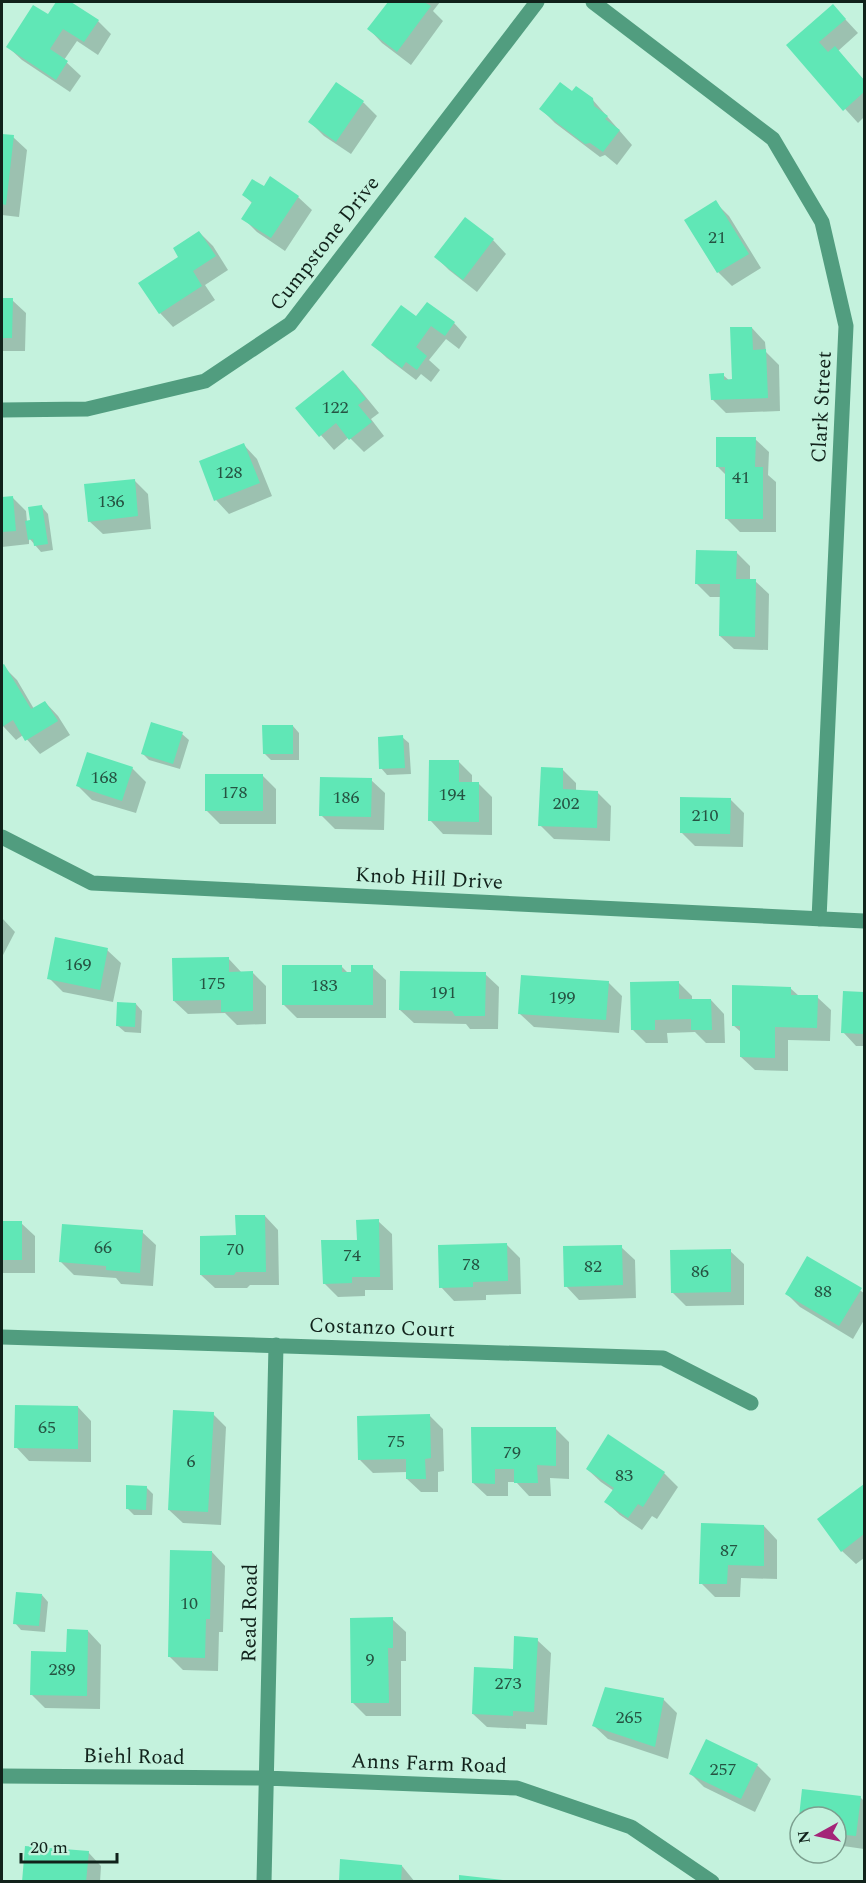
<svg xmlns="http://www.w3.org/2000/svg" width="866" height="1883" viewBox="0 0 866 1883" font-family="Spectral,serif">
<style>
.shadow{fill:#0003}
.building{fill:#60e7b6}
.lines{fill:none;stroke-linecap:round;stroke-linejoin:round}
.minor{stroke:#519d7f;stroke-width:15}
.labels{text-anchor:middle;stroke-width:5;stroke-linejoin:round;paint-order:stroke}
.number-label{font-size:18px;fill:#255342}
.street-label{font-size:21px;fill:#11221b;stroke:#c4f2dd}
</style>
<rect width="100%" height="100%" fill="#c4f2dd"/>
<path class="shadow" d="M58 2H68L98 21 111 34 98 55 77 41 64 60 81 76 70 92 22 60 8 47 48 16Z
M390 2H440L433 11 443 21 411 65 382 43 369 29Z
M833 6 858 33 838 51 864 80V117L858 123 788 46Z
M336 84 364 103 377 116 351 154 324 136 310 122Z
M572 93 592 99 632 145 617 165 605 155 600 157 555 123 541 109Z
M2 136 13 137 27 150 19 217 2 215Z
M264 188 298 197 312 210 285 251 257 232 243 218 253 204 244 195Z
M715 202 729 216 761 268 732 286 718 272Z
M199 232 213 246 228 270 205 285 215 300 173 327 160 313 180 257Z
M493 240 506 254 477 292 449 270 436 257Z
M2 300H12L26 313 25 351H2Z
M416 318 454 323 467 337 459 349 446 339 429 360 440 370 431 382 421 374 416 380 387 358 373 345Z
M752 328 765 342 766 352 779 365 780 411 726 413 712 399 723 375 730 381H734Z
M343 372 356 385 379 413 371 419 384 436 364 452 349 437 334 450 297 408Z
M755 439 769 452 768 475 776 482V532H740L726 518 727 476 717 466Z
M244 445 257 459 272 496 229 514 216 500Z
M134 480 148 494 151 529 103 534 89 521Z
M13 498 26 511 27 522 32 521 42 507 48 514 53 550 41 552 29 538V544L2 547V498Z
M736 552 750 566V581H755L769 594 768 650 734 649 720 636 721 597H710L696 583Z
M3 666 17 680 34 709 45 702 58 716 70 735 40 754 23 735 16 740 3 726 2 724V667Z
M293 726 299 733V760H271L264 753Z
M182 734 189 740 180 769 149 760 142 753Z
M402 737 409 743 411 774 387 775 381 768Z
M459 762 472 775V783L479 784 492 797V835L443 834 430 820Z
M132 768 146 782 136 813 92 800 78 786Z
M563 770 576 783V791L597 792 611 806 610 841 554 839 540 825Z
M263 776 276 789V824H220L206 810Z
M371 780 385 793 384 830 335 829 321 815Z
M730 799 744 813 743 847 695 846 682 833Z
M2 918 15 932 2 957Z
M107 950 121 963 113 1002 63 992 49 978Z
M228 958 242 973 252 972 266 986V1024L237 1025 225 1013 188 1014 174 1001Z
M341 966 349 974 372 967 386 980V1018H297L283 1004Z
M485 974 499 987 498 1029H470L466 1024 414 1023 400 1010Z
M608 982 622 996 619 1033 534 1027 520 1014Z
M678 982 692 996V1001L711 1000 724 1014 725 1043H706L695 1032 667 1033 668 1043H646L633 1030Z
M790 988 799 996 817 997 831 1010 830 1041 788 1040V1071L755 1070 741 1057 742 1033 733 1025Z
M844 993H864V1046H856L843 1032Z
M136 1004 142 1011 141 1033 125 1032 118 1026Z
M265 1216 278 1230 279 1285H250L247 1288H215L201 1275 237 1237Z
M378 1221 392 1234 393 1290H365V1296L338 1297 324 1283Z
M2 1223H21L35 1236V1273H2V1278Z
M142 1232 156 1245 153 1286 121 1284 116 1278 74 1275 61 1262Z
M507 1245 520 1258 521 1294 486 1295V1300L454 1301 441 1287Z
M621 1247 635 1260 636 1298 579 1300 566 1286Z
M730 1251 744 1264V1305L686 1306 672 1292Z
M808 1258 864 1293V1320L853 1339 800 1307 787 1294Z
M78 1407 91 1421V1462L29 1461 16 1447Z
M213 1414 226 1427 221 1525 183 1523 169 1510Z
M429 1415 443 1429 444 1471 438 1472V1492H421L407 1479V1472L373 1473 360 1460Z
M556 1429 569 1442V1479L550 1478 551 1496H529L516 1482H508V1496H487L473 1483Z
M587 1469 664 1473 678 1487 657 1519 652 1516 642 1530 620 1515 606 1502 614 1491 601 1482Z
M864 1486V1558L856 1564 842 1551 819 1519Z
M146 1487 153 1494 152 1515H134L128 1509Z
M764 1526 777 1540V1579L741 1578 740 1597H715L701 1583Z
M212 1552 225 1566 223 1632H219L218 1671 183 1670 169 1656Z
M42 1595 48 1602 45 1632 21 1630 15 1623Z
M392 1619 406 1632V1661H401V1716H366L352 1702Z
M88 1631 101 1645 100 1709 45 1708 32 1695Z
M537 1640 551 1653 547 1725 526 1724V1729L487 1727 473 1714 514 1671Z
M663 1699 677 1713 668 1759 608 1739 594 1726Z
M757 1765 771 1779 755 1812 704 1787 691 1774Z
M860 1797 864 1801V1849L836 1845V1817H800Z
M88 1852 101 1866 100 1882H24Z
M402 1866 415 1882H340Z"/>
<path class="building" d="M56 2H71L99 20 84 42 63 29 50 49 68 61 56 80 6 47 33 5 48 14Z
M388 2H424L431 6 397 52 367 29Z
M833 4 846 19 819 42 828 52 835 46 864 80V92L843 111 786 45Z
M336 82 364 101 336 142 308 122Z
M560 82 572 91 576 86 593 98 594 106 608 116 605 119 620 130 603 152 590 143 585 144 539 109Z
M2 134 14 135 6 205 2 204Z
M270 176 299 196 271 238 241 219 252 202 242 195 252 179 264 186Z
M716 200 749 254 717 273 684 220Z
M465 217 494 239 463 280 434 257Z
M199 231 216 256 193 271 202 286 159 314 138 283 178 257 173 248Z
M2 298H13L12 338H2Z
M427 302 455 322 445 336 431 326 416 347 427 356 417 370 406 362 402 368 371 345 401 305 416 316Z
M730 327H752L753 350 766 349 768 398 711 400 709 374 724 373V380L732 379Z
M343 370 366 399 358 405 372 422 349 440 336 423 319 437 295 408Z
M716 437H756L755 467H763V519H725V467H716Z
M244 443 260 483 214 501 199 461Z
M135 479 138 516 88 522 84 484Z
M13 496 16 531 2 532V497Z
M42 505 48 544 34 546 33 539 28 540 25 521 30 520 28 507Z
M696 550 737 551 736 579H756L755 637 719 636 720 584H695Z
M4 664 31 709 45 701 58 721 25 741 13 720 2 727V665Z
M151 722 183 732 173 764 141 754Z
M262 725H293V754H263Z
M403 735 405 768 379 769 378 737Z
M87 752 133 767 122 801 76 786Z
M429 760H459V782H479V822L428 821Z
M541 767 563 768V789L598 791 597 828 538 826Z
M205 774H263V811H205Z
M320 777 372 778 371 817 319 816Z
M680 797 731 798 730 834 680 833Z
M55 937 108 948 100 990 47 979Z
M229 957V972L253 971V1011L221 1012V1000L173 1001 172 958Z
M282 965H342V972H351V965H373V1005H282Z
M400 971 486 972 485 1016H455L452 1011 399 1010Z
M521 975 609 981 606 1020 518 1014Z
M679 981V999H711L712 1030H691V1019L655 1020V1030H631L630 982Z
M732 985 791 987V995H818L817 1028 775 1027V1058L740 1057V1026H732Z
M843 991 864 992V1034L841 1033Z
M117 1002 136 1003 135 1027 116 1026Z
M235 1215H265L266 1272H236L234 1275H200V1236L236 1235Z
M379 1219 380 1277H352V1283L323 1284 321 1240H357L356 1220Z
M2 1221H22V1260H2Z
M62 1224 143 1230 140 1273 106 1270V1266L59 1262Z
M507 1243 508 1281 473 1282V1287L439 1288 438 1245Z
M622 1245 623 1285 564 1287 563 1246Z
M731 1249V1292L671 1293 670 1250Z
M807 1256 862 1288 839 1326 785 1294Z
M15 1405 78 1406V1449L14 1448Z
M173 1410 214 1412 208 1512 168 1510Z
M430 1414 431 1458 425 1459 426 1479H406V1459L358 1460 357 1416Z
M471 1427H556V1466L537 1465 538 1483H514V1469H495V1484L472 1483Z
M608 1434 665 1472 643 1507 638 1504 628 1518 604 1502 614 1488 586 1469Z
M864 1484V1534L841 1552 817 1519Z
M126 1485 147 1486 146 1510 126 1509Z
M701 1523 764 1525V1566L728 1565 727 1584H699Z
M170 1550 212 1551 210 1619H206L205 1658 168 1657Z
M16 1592 42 1594 39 1626 13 1624Z
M393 1617V1648H388L389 1703H351L350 1618Z
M67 1629 88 1630 87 1696 30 1695 31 1651 66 1652Z
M514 1636 538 1638 534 1712 513 1711V1716L472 1714 474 1667 513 1669Z
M605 1687 664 1698 655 1747 592 1726Z
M706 1739 758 1764 741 1799 689 1774Z
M802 1789 861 1796 856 1836 836 1834V1817H799Z
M25 1846 89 1851 86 1882H22Z
M340 1859 402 1865 401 1882H339Z
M459 1875 503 1880V1882H459Z"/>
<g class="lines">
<path class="minor" d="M593 2 773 139 822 222 846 326 819 919
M2 410 87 409 205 381 290 324 537 2
M2 837 92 883 864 921
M2 1337 663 1358 751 1403
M2 1776 265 1778 517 1788 631 1827 712 1882
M264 1882 276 1345"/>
</g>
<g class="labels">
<g class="number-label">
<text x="717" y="243">21</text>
<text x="335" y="413">122</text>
<text x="229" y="478">128</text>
<text x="741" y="483">41</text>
<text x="111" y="507">136</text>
<text x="104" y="783">168</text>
<text x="234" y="798">178</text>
<text x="452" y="800">194</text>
<text x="346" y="803">186</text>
<text x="566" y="809">202</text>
<text x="705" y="821">210</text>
<text x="78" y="970">169</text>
<text x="212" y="989">175</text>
<text x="324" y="991">183</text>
<text x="443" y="998">191</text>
<text x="562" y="1003">199</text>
<text x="103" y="1253">66</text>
<text x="235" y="1255">70</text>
<text x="352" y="1261">74</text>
<text x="471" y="1270">78</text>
<text x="593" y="1272">82</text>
<text x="700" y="1277">86</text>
<text x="823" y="1297">88</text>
<text x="47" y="1433">65</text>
<text x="396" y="1447">75</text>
<text x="512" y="1458">79</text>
<text x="191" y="1467">6</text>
<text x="624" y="1481">83</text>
<text x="729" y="1556">87</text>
<text x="189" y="1609">10</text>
<text x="370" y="1665">9</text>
<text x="62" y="1675">289</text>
<text x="508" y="1689">273</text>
<text x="629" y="1723">265</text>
<text x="723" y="1775">257</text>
</g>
<g class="street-label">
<text transform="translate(324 243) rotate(-52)" y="7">Cumpstone Drive</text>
<text transform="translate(821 407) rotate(-87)" y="7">Clark Street</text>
<text transform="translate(429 878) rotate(3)" y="7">Knob Hill Drive</text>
<text transform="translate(382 1327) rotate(2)" y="7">Costanzo Court</text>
<text transform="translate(249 1613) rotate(-89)" y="7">Read Road</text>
<text transform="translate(134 1756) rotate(1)" y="7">Biehl Road</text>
<text transform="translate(429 1763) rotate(2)" y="7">Anns Farm Road</text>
</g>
</g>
<rect width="866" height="1883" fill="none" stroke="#11221b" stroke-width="6"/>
<g transform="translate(818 1835) rotate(262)"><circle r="28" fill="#c4f2dd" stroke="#7c9f8f" stroke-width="1.5"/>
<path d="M0-4.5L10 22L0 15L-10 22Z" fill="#a42678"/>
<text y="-9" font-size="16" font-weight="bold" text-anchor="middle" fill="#11221b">N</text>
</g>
<path d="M21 1853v9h96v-9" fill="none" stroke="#11221b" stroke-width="3"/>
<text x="30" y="1853" font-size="18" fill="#11221b" stroke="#c4f2dd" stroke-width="4.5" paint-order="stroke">20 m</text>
</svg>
